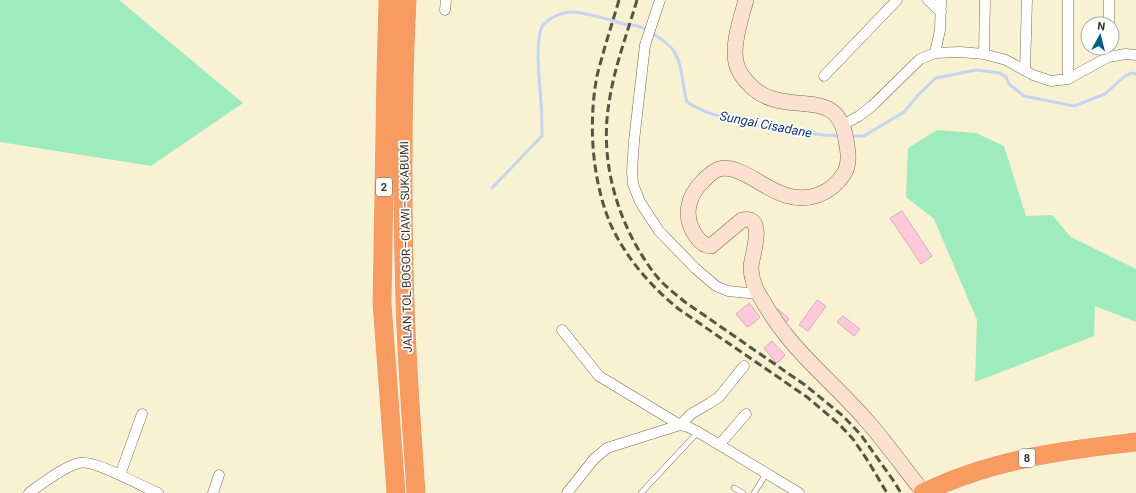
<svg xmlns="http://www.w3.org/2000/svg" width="1136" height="493" viewBox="0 0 1136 493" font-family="Roboto,sans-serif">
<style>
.green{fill:#9eebbe}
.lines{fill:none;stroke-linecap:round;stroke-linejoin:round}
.stream{stroke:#c4d4f2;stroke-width:3}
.building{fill:#ffc8db;stroke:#d1b0bb}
.lane-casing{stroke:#746e53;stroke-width:6}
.street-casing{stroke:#746e53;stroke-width:11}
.secondary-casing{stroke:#746e53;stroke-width:16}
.highway-casing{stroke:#fff;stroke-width:20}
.lane{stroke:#fff;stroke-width:5}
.street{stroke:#fff;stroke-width:10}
.secondary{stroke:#fde1d0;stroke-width:15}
.highway{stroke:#f89b61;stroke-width:19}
.rail{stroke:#575445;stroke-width:3;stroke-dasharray:8 4;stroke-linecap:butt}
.labels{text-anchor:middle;stroke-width:3.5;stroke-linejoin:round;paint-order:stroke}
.shield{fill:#fff;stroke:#747269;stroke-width:1}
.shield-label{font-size:11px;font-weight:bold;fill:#383529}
.street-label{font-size:12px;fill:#383529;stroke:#fff}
.water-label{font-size:13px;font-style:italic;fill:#0e3787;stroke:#fff}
</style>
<rect width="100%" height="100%" fill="#f8f2d2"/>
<path class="green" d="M0 0H119L243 103 151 166 0 142Z
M937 130 976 133 1004 146 1026 216 1052 215 1071 237 1136 269V322L1095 306 1094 336 975 382 977 320 934 219 906 197 908 148Z"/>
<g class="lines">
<path class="stream" d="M849 136H864L904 112 919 94 936 78 976 70 1000 73 1006 77 1009 84 1024 96 1074 106 1105 94 1125 76 1132 73 1136 74
M492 188 542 136C542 125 542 114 541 103 540 87 534 38 543 25 549 18 564 11 573 12 588 13 603 18 617 22 624 25 631 25 638 26 647 29 667 42 673 50 683 64 682 86 687 102 710 117 737 121 763 126 789 131 814 135 840 136"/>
</g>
<path class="building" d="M902 211 932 256 921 264 890 218Z
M817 300 826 306 808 331 799 325Z
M749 303 760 317 754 323 747 327 736 314Z
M778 309 789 319 784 325 773 315Z
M843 316 860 329 854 336 837 322Z
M772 341 785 355 781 360 776 363 764 348Z"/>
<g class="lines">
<defs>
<path id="lane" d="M734 488 743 493
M641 493 698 432
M754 493 766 474"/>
<path id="street" d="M660 0 645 45 634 141 632 171 633 184 640 202 659 231 695 268 716 286 728 291 758 294
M928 0 941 12
M445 10 446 0
M1109 24V0
M935 53 940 30 941 0
M984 54 985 0
M1025 70 1027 0
M824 76 897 0
M1068 79V0
M843 125 859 116 872 106 920 59 935 53 960 52 984 54 1006 60 1033 75 1051 81 1068 79 1108 57 1126 54 1136 55
M562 330 599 376 680 425 691 414 710 403 719 397 744 366
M719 445 746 414
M120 475 142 414
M29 493C41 484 65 466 79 463 95 459 140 486 158 493
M213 493 219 475
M567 493 594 459 607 448 680 425 688 427 698 432 799 493"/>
<path id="secondary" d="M746 0C741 18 735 35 735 53 735 65 739 74 748 83 754 90 763 96 773 99 805 109 839 93 846 140 848 151 850 162 845 172 839 182 829 191 818 195 777 210 748 162 719 169 713 171 708 176 704 180 688 195 682 216 696 236 700 242 704 246 711 246L742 220C767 214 752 256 751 266 751 278 755 289 761 298 769 312 779 327 790 340 814 369 843 393 867 421 887 444 905 469 924 493"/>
<path id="highway" d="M388 0 386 71 382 303 396 493
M407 0C402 101 402 202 405 303 407 366 412 430 416 493
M923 493C989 460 1064 450 1136 442"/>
</defs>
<use href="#lane" class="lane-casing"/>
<use href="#street" class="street-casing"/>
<use href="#secondary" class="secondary-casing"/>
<use href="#highway" class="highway-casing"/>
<use href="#lane" class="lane"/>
<use href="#street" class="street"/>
<use href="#secondary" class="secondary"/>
<use href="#highway" class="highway"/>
<path class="rail" d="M619 0C614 17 609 33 604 50 602 58 599 67 597 76 588 123 592 179 610 223 625 257 652 288 680 310L807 397 839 424 853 439 868 461 887 493
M637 0C627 34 614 68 609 103 599 162 618 225 654 273 662 284 674 293 685 302L805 385 843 416 861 435 893 480 901 493"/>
</g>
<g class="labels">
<g class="shield">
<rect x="376" y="178" width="16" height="18" rx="3"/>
<rect x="1019" y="449" width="16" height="18" rx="3"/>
</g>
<g class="shield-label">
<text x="384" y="191">2</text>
<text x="1027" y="462">8</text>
</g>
<g class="street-label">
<text transform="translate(406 247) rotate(-91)" y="4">JALAN TOL BOGOR–CIAWI–SUKABUMI</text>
</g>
<g class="water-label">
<text transform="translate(766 124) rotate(11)" y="5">Sungai Cisadane</text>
</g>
</g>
<g transform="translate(1100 36) rotate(7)"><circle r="19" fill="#ffffff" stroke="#afaea9"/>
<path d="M0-3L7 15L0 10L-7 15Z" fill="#005b8c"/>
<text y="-6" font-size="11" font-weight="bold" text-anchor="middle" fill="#383529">N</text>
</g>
</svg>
